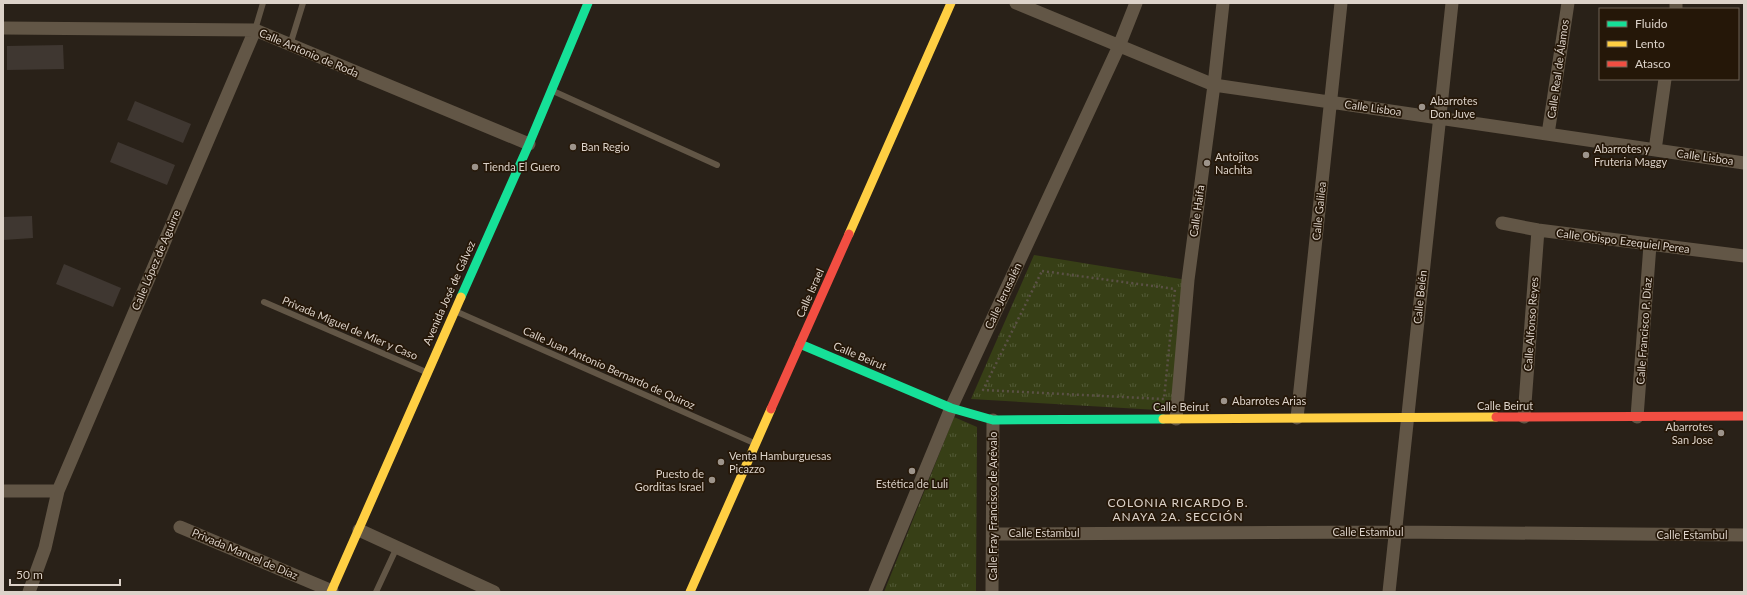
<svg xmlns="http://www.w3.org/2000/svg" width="1747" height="595" viewBox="0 0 1747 595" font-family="Lato,sans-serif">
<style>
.grass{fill:url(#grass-tufts)}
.building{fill:#3f3731}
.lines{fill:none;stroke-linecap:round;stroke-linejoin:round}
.path{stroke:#5b5146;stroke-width:2.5;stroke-dasharray:2 3;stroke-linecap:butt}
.lane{stroke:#625646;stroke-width:6}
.street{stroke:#625646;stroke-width:13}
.fast{stroke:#16e098;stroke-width:9}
.slow{stroke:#ffcf43;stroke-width:9}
.jam{stroke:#f24e42;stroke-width:9}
.poi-dot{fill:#9d948b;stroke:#251708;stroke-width:1.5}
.labels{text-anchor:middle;stroke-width:3.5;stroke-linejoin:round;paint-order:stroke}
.street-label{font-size:11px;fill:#dcd2c9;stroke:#251708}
.poi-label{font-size:11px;fill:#dcd2c9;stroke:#251708;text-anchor:start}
.neighbourhood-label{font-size:12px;letter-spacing:1px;fill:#dcd2c9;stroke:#251708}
</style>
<defs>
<pattern id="grass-tufts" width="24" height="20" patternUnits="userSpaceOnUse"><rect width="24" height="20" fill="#373f16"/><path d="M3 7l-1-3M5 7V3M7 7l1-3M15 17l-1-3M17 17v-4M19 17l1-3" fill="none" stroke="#535a37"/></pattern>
</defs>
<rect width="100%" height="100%" fill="#292118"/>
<path class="grass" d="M1034 255 1187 280 1175 411 971 399Z
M954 417 977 427 976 592H884Z"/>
<path class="building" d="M63 45 64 69 7 70V46Z
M135 101 191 124 183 143 127 120Z
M118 142 175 165 167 185 110 162Z
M32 216 33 238 3 240V217Z
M64 264 121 288 113 307 56 284Z"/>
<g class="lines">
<path class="path" d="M1042 271 1175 289 1164 399 983 390Z"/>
<path class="lane" d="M255 30 263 3
M290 45 303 3
M553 91 717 165
M264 302 426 372
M455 311 754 443
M376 592 397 547"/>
<path class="street" d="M1016 3 1214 85 1744 163
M1676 9V3
M3 28 255 30 529 144
M1548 134 1568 3
M1655 150 1665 79
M1502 223 1538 230 1744 256
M1524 417 1538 230
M1637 417 1650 245
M1297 418 1341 3
M1176 419 1188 280 1214 85 1223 3
M3 491H58
M180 527 332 591
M359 530 494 592
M993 534 1395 532 1744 535
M29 592 45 548 58 491 255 30
M875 592 951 408 1119 46 1136 3
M992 592 993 420
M1389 592 1452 3"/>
<path class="fast" d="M461 297 529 144 588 3
M800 344 951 408 993 420 1163 419"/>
<path class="slow" d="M849 234 951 3
M1163 419 1496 417
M331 592 461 297
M690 592 771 409"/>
<path class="jam" d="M771 409 849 234
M1496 417 1744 416"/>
</g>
<g class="poi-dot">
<circle cx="1422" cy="107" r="4"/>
<circle cx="573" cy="147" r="4"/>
<circle cx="1586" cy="155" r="4"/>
<circle cx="1207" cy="163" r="4"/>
<circle cx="475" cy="167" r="4"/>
<circle cx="1224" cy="401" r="4"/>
<circle cx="1721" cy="433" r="4"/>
<circle cx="721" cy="462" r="4"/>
<circle cx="912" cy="471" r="4"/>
<circle cx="712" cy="480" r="4"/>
</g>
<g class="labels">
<g class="street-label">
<text transform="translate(309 53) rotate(23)" y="4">Calle Antonio de Roda</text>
<text transform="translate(1558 69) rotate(-82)" y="4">Calle Real de Álamos</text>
<text transform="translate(1373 108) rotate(8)" y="4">Calle Lisboa</text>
<text transform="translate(1705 157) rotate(8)" y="4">Calle Lisboa</text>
<text transform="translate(1197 211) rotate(-82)" y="4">Calle Haifa</text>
<text transform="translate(1319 211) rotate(-84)" y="4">Calle Galilea</text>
<text transform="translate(1623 241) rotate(7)" y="4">Calle Obispo Ezequiel Perea</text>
<text transform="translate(156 260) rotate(-67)" y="4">Calle López de Aguirre</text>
<text transform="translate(449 293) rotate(-66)" y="4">Avenida José de Gálvez</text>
<text transform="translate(810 293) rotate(-66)" y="4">Calle Israel</text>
<text transform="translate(1003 296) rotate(-65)" y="4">Calle Jerusalén</text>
<text transform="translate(1420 297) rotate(-84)" y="4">Calle Belén</text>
<text transform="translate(1531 324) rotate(-86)" y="4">Calle Alfonso Reyes</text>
<text transform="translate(350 328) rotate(23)" y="4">Privada Miguel de Mier y Caso</text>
<text transform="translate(1644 331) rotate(-86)" y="4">Calle Francisco P. Díaz</text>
<text transform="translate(860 356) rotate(23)" y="4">Calle Beirut</text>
<text transform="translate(609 368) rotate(24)" y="4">Calle Juan Antonio Bernardo de Quiroz</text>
<text x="1505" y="410">Calle Beirut</text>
<text x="1181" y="411">Calle Beirut</text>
<text transform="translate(993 506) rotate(-90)" y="4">Calle Fray Francisco de Arévalo</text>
<text x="1368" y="536">Calle Estambul</text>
<text x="1044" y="537">Calle Estambul</text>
<text x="1692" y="539">Calle Estambul</text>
<text transform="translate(245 554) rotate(23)" y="4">Privada Manuel de Díaz</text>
</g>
<g class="poi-label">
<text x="1430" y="105">Abarrotes<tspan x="1430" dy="13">Don Juve</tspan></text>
<text x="581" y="151">Ban Regio</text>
<text x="1594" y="153">Abarrotes y<tspan x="1594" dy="13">Fruteria Maggy</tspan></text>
<text x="1215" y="161">Antojitos<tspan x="1215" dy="13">Nachita</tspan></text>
<text x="483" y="171">Tienda El Guero</text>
<text x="1232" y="405">Abarrotes Arias</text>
<text x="1713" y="431" text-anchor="end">Abarrotes<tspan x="1713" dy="13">San Jose</tspan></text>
<text x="729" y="460">Venta Hamburguesas<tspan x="729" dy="13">Picazzo</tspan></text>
<text x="704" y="478" text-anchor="end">Puesto de<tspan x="704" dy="13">Gorditas Israel</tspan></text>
<text x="912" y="488" text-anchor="middle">Estética de Luli</text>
</g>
<g class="neighbourhood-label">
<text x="1178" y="507">COLONIA RICARDO B.<tspan x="1178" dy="14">ANAYA 2A. SECCIÓN</tspan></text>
</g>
</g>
<rect width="1747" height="595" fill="none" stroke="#dcd2c9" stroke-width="8"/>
<rect x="1599" y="8" width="140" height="72" fill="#251708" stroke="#6e6255"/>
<rect x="1607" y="21" width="20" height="6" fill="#16e098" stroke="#6e6255"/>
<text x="1635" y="28" font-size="12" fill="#dcd2c9">Fluido</text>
<rect x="1607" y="41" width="20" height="6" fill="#ffcf43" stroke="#6e6255"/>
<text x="1635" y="48" font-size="12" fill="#dcd2c9">Lento</text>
<rect x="1607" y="61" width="20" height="6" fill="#f24e42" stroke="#6e6255"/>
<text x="1635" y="68" font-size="12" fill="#dcd2c9">Atasco</text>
<path d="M10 579v6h110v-6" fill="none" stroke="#dcd2c9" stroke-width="2"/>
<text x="16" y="579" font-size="12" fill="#dcd2c9" stroke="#251708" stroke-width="3" paint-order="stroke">50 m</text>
</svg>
